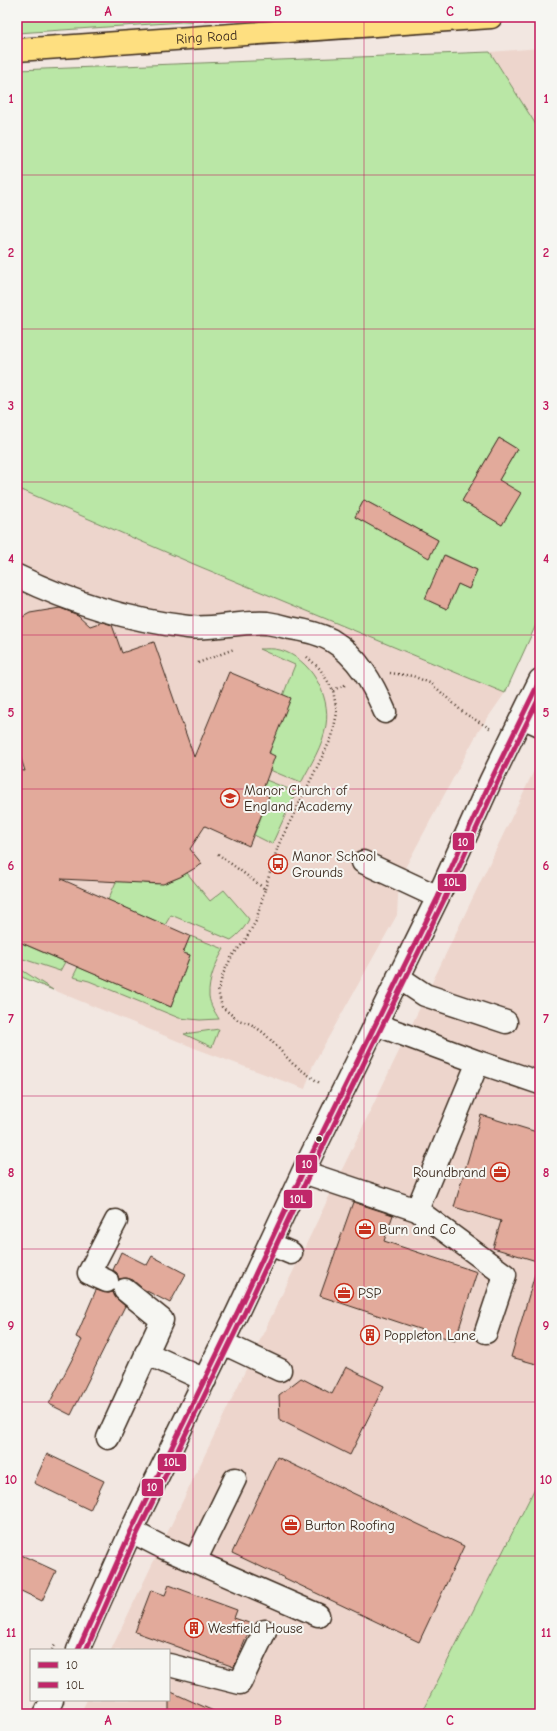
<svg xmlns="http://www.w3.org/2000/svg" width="557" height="1731" viewBox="0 0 557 1731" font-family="'Comic Neue',sans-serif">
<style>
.built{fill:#edd5cc}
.green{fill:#bae7a6;stroke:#7a8862;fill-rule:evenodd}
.building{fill:#e2aa9b;stroke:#3b2a1e}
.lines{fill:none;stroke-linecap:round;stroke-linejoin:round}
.minor-casing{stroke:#3b2a1e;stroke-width:25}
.highway-casing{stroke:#3b2a1e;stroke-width:25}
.path{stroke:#3b2a1e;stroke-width:2.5;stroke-dasharray:1 3;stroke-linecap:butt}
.minor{stroke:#f6f6f2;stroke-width:22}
.highway{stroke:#fedf80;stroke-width:22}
.bus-1-casing{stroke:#f6f6f2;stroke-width:8}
.bus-2-casing{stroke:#f6f6f2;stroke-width:8}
.bus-1{stroke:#c02769;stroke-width:5}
.bus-2{stroke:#c02769;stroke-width:5}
.grid{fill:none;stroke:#c2185b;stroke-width:1;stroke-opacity:0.55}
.bus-dot{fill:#3b2a1e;stroke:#f6f6f2;stroke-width:1.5}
.labels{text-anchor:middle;stroke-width:4;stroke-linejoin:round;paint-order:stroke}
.street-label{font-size:14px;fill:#3b2a1e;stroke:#f6f6f2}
.poi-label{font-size:14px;fill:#3b2a1e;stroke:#f6f6f2;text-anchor:start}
.line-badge{stroke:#f6f6f2;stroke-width:1.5}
.badge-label{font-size:11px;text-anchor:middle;font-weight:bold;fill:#fff}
.neatline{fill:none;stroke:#c2185b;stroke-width:1.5}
.grid-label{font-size:13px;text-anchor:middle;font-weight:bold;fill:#c2185b}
</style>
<rect width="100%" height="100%" fill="#f2e7e1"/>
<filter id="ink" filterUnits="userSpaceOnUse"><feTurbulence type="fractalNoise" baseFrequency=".025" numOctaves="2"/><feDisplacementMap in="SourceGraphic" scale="8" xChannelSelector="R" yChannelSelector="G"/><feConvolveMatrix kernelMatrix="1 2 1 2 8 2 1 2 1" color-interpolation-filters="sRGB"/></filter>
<g filter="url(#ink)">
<path class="built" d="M540 48V131L490 52Z
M17 488 196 565 505 693 478 732 399 879 397 915 313 1065 305 1089 197 1049 17 975Z
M540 758V1478L421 1714H80L87 1700H169V1650H111Z"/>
<path class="green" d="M17 17H258L17 33Z
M490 52 540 131V616L505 693 196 565 17 488V70ZM499 438 517 449 499 480 502 525 462 501ZM364 500 438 540 429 557 355 517ZM445 555 477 570 469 589 458 584 447 609 425 599Z
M259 649C266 649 273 648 280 650 310 658 331 695 326 725 323 746 310 765 301 783L270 770C267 734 282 697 295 665Z
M266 780 296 792 272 844 254 835 269 796 261 792Z
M187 873 210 901 224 890 249 919C245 928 239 934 231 940L171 915 165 925 108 900 119 875C146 885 160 889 187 873Z
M190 936 224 949C216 962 208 981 209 996 210 1005 215 1012 219 1019L200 1020 179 1018 89 981 73 977 78 967 171 1007 190 955 183 953Z
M17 941 65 962 60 971 17 957Z
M17 967 53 990 17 975Z
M219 1029 212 1047 184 1034Z
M540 1478V1714H421Z"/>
<path class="building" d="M499 438 517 449 499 480 521 493 502 525 462 501Z
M364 500 438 540 429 558 355 517Z
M444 555 477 570 469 589 458 584 447 609 425 599Z
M60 608 78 615 90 626 102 622 112 625 122 653 154 642 194 757 229 672 291 698 269 753 275 756 262 792 269 796 249 846 205 826 190 849 202 864 180 877 163 884 61 879 190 936 183 953 190 955 171 1007 17 941V770L25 771 17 746V653L23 651 17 632V620L30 613Z
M481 1115 540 1133V1262L493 1248 501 1221 454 1207Z
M353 1202 393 1215 384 1241 477 1272 455 1341 320 1296Z
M121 1252 147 1265 152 1256 186 1274 170 1303 143 1289 133 1280 127 1278 119 1279 117 1273 113 1270Z
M535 1274 540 1275V1365L511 1357Z
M96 1290 108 1293 113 1292 117 1299 125 1306 71 1415 49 1404 82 1340 76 1337Z
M346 1367 384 1386 350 1455 280 1420 279 1395 301 1378 332 1394Z
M47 1454 104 1481 90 1510 34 1483Z
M277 1457 464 1546 419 1642 232 1553Z
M17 1553 56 1571 42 1601 17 1589Z
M169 1585 237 1610 234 1618 252 1624 234 1667 135 1632 151 1590 165 1595Z
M169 1691 220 1714H169Z"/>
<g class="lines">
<defs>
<path id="minor" d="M17 576C70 602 128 620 188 627 214 630 240 621 267 623 274 624 283 626 290 628 303 630 320 634 331 640 358 656 373 684 385 712
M522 717 540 725
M363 862 438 897
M398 977 425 995 506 1022
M478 1062 540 1083
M303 1172 417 1210 478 1062 375 1024
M417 1210 505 1275 486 1332
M270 1244 291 1253
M107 1281 89 1273 116 1221
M223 1343 280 1370
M146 1353 205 1380
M108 1438 162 1320 125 1290
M131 1531 162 1547 318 1615
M195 1561 235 1479
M78 1650 131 1531 238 1311 303 1172 438 897 491 780 540 680
M169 1665 240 1683 265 1631
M45 1714 52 1700"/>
<g id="highway">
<path id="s1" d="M17 50 491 17"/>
</g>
</defs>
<use href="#minor" class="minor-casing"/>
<use href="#highway" class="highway-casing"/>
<path class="path" d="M537 657 540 651
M198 663 234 649
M390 673 413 676 432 684 464 713 491 729
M333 690 345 685
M218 854 265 889 256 921 244 942 232 956 223 974 218 991 222 1007 238 1020 251 1024 264 1033 293 1064 321 1084
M265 889 278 846 332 737 337 713 333 690 320 669 305 655
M52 1650 55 1645"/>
<use href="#minor" class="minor"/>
<use href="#highway" class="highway"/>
<defs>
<path id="bus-1" d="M78 1650 131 1531 238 1311 303 1172 438 897 491 780 540 680"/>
<path id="bus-2" d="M86 1650 137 1534 244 1314 309 1175 444 900 497 783 540 696"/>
</defs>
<use href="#bus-1" class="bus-1-casing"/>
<use href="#bus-2" class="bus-2-casing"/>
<use href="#bus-1" class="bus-1"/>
<use href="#bus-2" class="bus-2"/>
</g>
</g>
<path class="grid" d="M193 17V1714M364 17V1714M17 175H540M17 329H540M17 482H540M17 635H540M17 789H540M17 942H540M17 1096H540M17 1249H540M17 1402H540M17 1556H540"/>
<defs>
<symbol id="school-ring" viewBox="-11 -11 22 22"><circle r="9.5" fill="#f6f6f2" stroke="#c8321e" stroke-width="1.5"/><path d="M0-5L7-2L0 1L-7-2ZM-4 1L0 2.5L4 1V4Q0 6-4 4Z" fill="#c8321e"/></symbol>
<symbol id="bus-ring" viewBox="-11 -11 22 22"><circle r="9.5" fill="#f6f6f2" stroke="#c8321e" stroke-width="1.5"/><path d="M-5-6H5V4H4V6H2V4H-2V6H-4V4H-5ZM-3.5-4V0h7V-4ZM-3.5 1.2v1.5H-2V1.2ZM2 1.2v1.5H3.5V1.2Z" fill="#c8321e"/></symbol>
<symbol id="office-ring" viewBox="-11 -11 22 22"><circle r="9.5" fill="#f6f6f2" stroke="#c8321e" stroke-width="1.5"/><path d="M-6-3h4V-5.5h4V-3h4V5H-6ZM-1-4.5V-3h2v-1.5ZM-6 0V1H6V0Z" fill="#c8321e"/></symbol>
<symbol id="building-ring" viewBox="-11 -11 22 22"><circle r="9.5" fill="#f6f6f2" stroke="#c8321e" stroke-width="1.5"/><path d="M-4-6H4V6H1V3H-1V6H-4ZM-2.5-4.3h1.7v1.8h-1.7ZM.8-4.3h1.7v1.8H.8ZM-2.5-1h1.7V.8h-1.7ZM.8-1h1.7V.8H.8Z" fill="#c8321e"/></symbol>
</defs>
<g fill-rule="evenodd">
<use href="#school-ring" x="219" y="787" width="22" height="22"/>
<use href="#bus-ring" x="267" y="853" width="22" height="22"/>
<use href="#office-ring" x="489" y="1161" width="22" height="22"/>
<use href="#office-ring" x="354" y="1218" width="22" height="22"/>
<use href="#office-ring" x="333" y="1282" width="22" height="22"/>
<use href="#building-ring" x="359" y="1324" width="22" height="22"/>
<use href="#office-ring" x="280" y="1514" width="22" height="22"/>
<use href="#building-ring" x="183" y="1617" width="22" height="22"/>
</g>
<circle class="bus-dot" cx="319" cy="1139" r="3.5"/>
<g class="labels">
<g class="street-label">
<text dy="5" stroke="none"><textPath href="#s1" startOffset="190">Ring Road</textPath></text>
</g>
<g class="poi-label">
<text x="244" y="795">Manor Church of<tspan x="244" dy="16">England Academy</tspan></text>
<text x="292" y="861">Manor School<tspan x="292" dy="16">Grounds</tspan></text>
<text x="486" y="1177" text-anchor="end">Roundbrand</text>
<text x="379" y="1234">Burn and Co</text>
<text x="358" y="1298">PSP</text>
<text x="384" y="1340">Poppleton Lane</text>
<text x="305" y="1530">Burton Roofing</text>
<text x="208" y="1633">Westfield House</text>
</g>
</g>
<g class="line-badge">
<rect x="452" y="832" width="23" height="19" rx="4" fill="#c02769"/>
<rect x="437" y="873" width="30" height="19" rx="4" fill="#c02769"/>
<rect x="295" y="1154" width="23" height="20" rx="4" fill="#c02769"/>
<rect x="283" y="1189" width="30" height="20" rx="4" fill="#c02769"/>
<rect x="157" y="1453" width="30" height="19" rx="4" fill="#c02769"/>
<rect x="141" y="1478" width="23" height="19" rx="4" fill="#c02769"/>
</g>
<g class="badge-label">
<text x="463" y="846">10</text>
<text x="452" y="886">10L</text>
<text x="307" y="1168">10</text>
<text x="298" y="1203">10L</text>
<text x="172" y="1466">10L</text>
<text x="152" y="1491">10</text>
</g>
<rect width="557" height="1731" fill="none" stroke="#f6f6f2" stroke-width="44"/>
<rect x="30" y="1649" width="140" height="52" fill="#f6f6f2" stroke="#aba49d"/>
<rect x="38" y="1662" width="20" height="6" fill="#c02769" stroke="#aba49d"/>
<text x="66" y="1669" font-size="12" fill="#3b2a1e">10</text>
<rect x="38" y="1682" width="20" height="6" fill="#c02769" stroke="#aba49d"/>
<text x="66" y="1689" font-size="12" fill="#3b2a1e">10L</text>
<rect x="22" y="22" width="513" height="1687" class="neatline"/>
<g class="grid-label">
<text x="108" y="16">A</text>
<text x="278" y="16">B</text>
<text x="450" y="16">C</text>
<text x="11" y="103">1</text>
<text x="546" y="103">1</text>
<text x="11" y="257">2</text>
<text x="546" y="257">2</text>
<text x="11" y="410">3</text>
<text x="546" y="410">3</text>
<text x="11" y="563">4</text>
<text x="546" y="563">4</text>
<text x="11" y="717">5</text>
<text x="546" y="717">5</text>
<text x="11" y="870">6</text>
<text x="546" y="870">6</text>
<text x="11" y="1023">7</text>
<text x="546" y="1023">7</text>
<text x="11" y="1177">8</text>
<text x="546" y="1177">8</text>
<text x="11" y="1330">9</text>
<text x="546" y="1330">9</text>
<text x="11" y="1484">10</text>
<text x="546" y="1484">10</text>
<text x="11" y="1637">11</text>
<text x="546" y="1637">11</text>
<text x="108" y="1725">A</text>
<text x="278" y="1725">B</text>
<text x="450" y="1725">C</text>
</g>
</svg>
